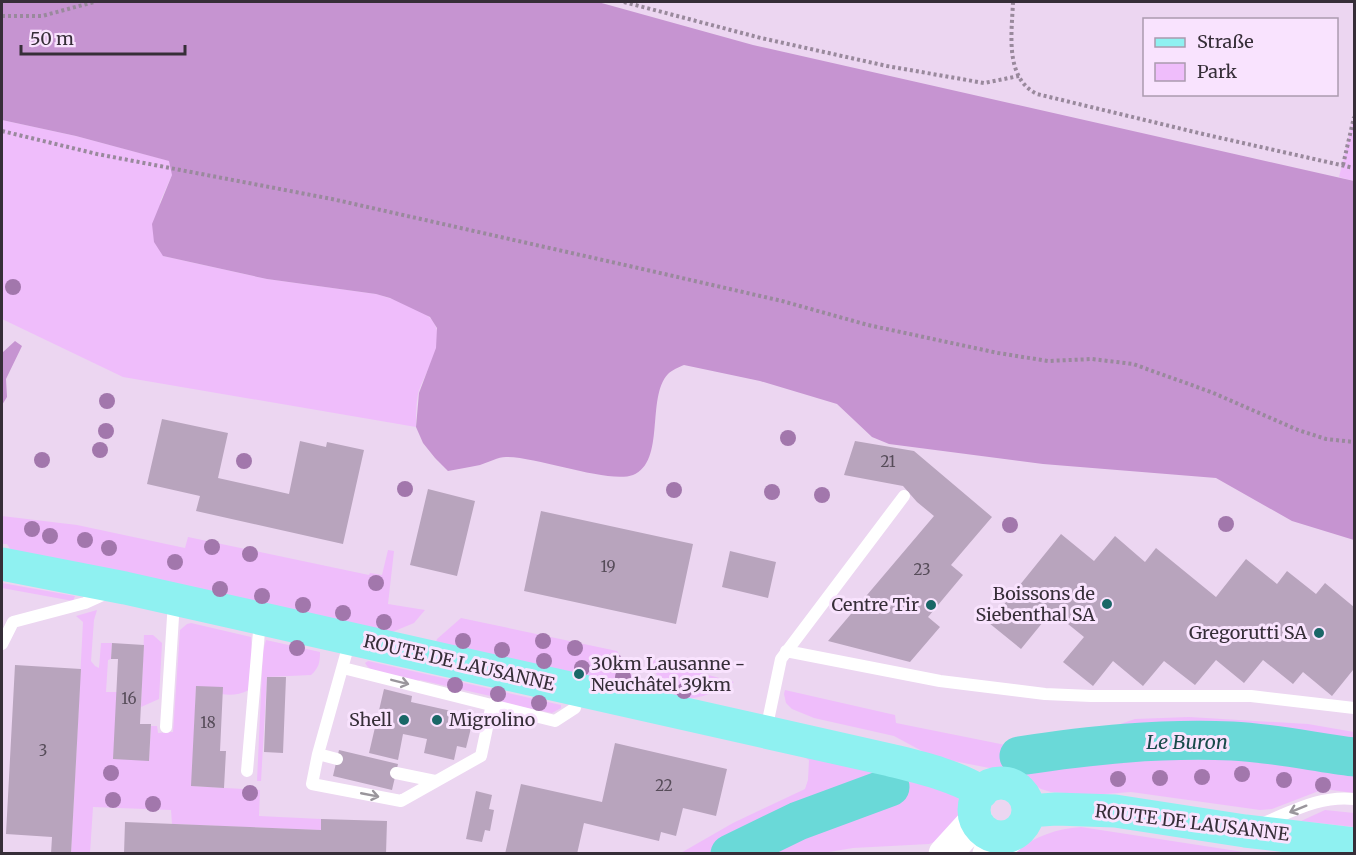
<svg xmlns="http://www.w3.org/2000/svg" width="1356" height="855" viewBox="0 0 1356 855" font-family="Merriweather,serif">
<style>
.green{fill:#efbdfb}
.forest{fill:#c694d1}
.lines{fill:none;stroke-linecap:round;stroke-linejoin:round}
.river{stroke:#6ad9d8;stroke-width:39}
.building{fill:#b8a4bd}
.path{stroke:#99899c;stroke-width:4;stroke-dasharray:3 3;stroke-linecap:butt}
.lane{stroke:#fff;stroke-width:12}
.secondary{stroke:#fff;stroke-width:33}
.primary{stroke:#8ff1f1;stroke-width:33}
.tree{fill:#a277ac}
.oneway{stroke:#9a969c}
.poi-dot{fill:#196767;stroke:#f9e3fe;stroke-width:2}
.labels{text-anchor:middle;stroke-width:6;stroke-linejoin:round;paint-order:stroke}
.number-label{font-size:15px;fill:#564c59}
.poi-label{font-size:18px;fill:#362e38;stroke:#f9e3fe;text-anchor:end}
.street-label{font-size:18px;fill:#362e38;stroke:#f9e3fe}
.water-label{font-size:20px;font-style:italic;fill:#184a4a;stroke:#f9e3fe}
</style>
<rect width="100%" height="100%" fill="#ecd6f1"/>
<path class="green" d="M1354 117V181L1339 177Z
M2 120 76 136 170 161 172 175 160 202 163 256 267 279 376 294C388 297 424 310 431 319 450 340 424 372 418 394 416 404 416 416 416 427L123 377 2 319Z
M2 516 77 525 185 548 188 537 369 575 370 573 382 575 388 550 394 551 388 604 425 610 414 623 385 635 14 555 7 544H2Z
M2 583 75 596 73 601 2 588Z
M97 610 94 620 91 661 95 666 99 668 101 643H112L111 659 108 660 106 692H117L149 761 151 726H157L158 733 173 732 180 630 187 624 191 623 251 637 253 677 249 690C229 700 215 692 196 687L192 786 260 790 259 816 321 819V830L172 824 171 810 93 807 90 853 71 854 83 622 76 616Z
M461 618 617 651 640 688 435 646 437 639Z
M144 635H153L162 643 159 699 141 707Z
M266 640 320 652C320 662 319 668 311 675L267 677 261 781H257L263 651Z
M650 659 734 682C725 689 715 692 703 696 671 705 663 686 649 661Z
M368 661 561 705V708L552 713 503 703 499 698 420 680 414 683C397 679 374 678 365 663Z
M785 690 895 715 896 723 1020 748 1088 735 1135 719 1189 717 1308 724 1354 732V793L1324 789 1272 809 1260 810 1131 792 1093 795 1051 792 1041 789 1015 773 933 757 894 736 814 718 792 709 786 703 784 694Z
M799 754 908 776 958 797 964 808 963 819 948 837 929 844 853 848 817 854H679L733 823 805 789 808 780 809 760Z
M1325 810 1354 813V827L1301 821Z
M1081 827 1250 853 1010 854C1034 838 1052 829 1081 827Z"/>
<path class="forest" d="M2 2H598L753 45 1354 181V540L1292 521 1216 478 1043 464 889 444 872 437 837 404 760 381 684 365C679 367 672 370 668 374 646 397 666 462 633 475 609 484 539 457 506 457 498 457 489 462 480 465 470 467 459 469 448 471L435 458 423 443 416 427 419 393 436 348 437 328 430 317 390 298 376 294 267 279 163 256 154 242 152 224 172 175 169 161 76 136 2 120Z
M15 341 22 346 6 379 7 397 2 405V353Z"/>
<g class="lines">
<path class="river" d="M1019 756C1091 745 1159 738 1232 741 1273 743 1314 752 1354 757
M730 854 798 821 890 787"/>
</g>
<path class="building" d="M162 419 228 433 218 478 289 494 300 441 326 447 327 442 364 450 343 544 196 511 200 496 147 484Z
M855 441 914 451 992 517 951 565 963 575 928 617 940 627 910 662 828 641 934 516 917 502 903 486 844 475Z
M428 489 475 501 457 576 410 565Z
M541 511 693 544 676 624 524 591Z
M1061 534 1094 561 1115 536 1145 562 1156 548 1216 597 1246 559 1277 584 1287 571 1316 594 1325 583 1354 607V671L1353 670 1332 696 1303 672 1293 684 1263 660 1244 683 1216 660 1195 685 1164 661 1143 686 1113 661 1093 686 1063 662 1084 637 1052 611 1021 649 989 623Z
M730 551 776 562 768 598 722 587Z
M112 643 144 645 140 724H151L149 761 113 759 118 659H111Z
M15 665 81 669 71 854H51L52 837 6 834Z
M267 677H286L283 753 264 752Z
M196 686 223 687 220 751H226L224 788 191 786Z
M384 689 412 696 411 702 474 716 466 748 457 746 454 760 424 753 427 739 403 734 398 760 369 753Z
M615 743 727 769 716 816 683 808 676 836 661 832 659 841 584 823 577 854H505L521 784 602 802Z
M339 750 398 764 392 790 333 776Z
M476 791 492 795 489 809 494 810 490 831 485 830 482 842 466 839Z
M321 819 387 821 386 854H124L125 822 321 830Z"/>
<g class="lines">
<path class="path" d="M624 2 761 38 887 66 984 83 1019 76
M1013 2C1012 32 1004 78 1037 94L1203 134 1354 168
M2 16H42L94 2
M2 131 97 154 332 199 647 270 782 301 868 325 998 353 1048 361 1092 359 1133 364 1211 392 1298 430 1326 439 1354 442
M1343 165 1354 117"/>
<path class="lane" d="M350 640 318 754 312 784 401 801 481 756 492 704
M2 644 13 622 85 603 107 593
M786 651 940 681 1045 694 1091 696H1251L1354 708
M343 668 555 721 575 708 578 691
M166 727 174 601
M766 730 781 659 904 496
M318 754 337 759
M247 771 260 620
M396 773 435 781
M1261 824C1291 812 1321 795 1354 799"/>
<path class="secondary" d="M945 854 976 820
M989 854 1010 836"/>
<path class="primary" d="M2 564 125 588 890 760C922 768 953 775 982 792
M974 810a27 27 0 1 1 54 0a27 27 0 1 1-54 0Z
M1028 811 1056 809 1115 811 1245 831 1354 844"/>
</g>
<g class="tree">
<circle cx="13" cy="287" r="8"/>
<circle cx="107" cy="401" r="8"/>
<circle cx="106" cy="431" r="8"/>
<circle cx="788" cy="438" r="8"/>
<circle cx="100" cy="450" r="8"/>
<circle cx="42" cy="460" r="8"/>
<circle cx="244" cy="461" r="8"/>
<circle cx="405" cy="489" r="8"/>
<circle cx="674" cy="490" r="8"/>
<circle cx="772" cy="492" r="8"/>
<circle cx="822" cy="495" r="8"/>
<circle cx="1226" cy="524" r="8"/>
<circle cx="1010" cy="525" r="8"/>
<circle cx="32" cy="529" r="8"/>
<circle cx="50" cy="536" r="8"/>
<circle cx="85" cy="540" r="8"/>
<circle cx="212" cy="547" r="8"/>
<circle cx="109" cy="548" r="8"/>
<circle cx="250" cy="554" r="8"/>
<circle cx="175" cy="562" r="8"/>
<circle cx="376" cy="583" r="8"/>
<circle cx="220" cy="589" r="8"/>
<circle cx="262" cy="596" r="8"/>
<circle cx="303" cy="605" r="8"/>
<circle cx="343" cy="613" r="8"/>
<circle cx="384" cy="622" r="8"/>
<circle cx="463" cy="641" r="8"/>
<circle cx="543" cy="641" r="8"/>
<circle cx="297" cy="648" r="8"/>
<circle cx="575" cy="648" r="8"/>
<circle cx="502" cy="650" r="8"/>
<circle cx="544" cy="661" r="8"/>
<circle cx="614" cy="661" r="8"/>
<circle cx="582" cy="668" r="8"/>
<circle cx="623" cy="677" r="8"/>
<circle cx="455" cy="685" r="8"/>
<circle cx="684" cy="691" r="8"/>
<circle cx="498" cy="694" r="8"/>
<circle cx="539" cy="703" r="8"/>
<circle cx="111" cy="773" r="8"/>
<circle cx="1242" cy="774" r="8"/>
<circle cx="1202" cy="777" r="8"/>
<circle cx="1160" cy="778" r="8"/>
<circle cx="1118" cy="779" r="8"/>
<circle cx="1284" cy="780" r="8"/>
<circle cx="1323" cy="785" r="8"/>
<circle cx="250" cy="793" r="8"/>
<circle cx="113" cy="800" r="8"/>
<circle cx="153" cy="804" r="8"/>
</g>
<defs><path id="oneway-shaft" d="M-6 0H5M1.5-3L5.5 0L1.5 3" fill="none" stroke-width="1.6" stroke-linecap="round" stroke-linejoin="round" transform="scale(1.5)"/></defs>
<g class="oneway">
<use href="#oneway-shaft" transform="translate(400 682) rotate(14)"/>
<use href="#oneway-shaft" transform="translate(370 795) rotate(11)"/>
<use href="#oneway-shaft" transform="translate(1298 809) rotate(158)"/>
</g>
<g class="poi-dot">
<circle cx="1107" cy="604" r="6"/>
<circle cx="931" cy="605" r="6"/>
<circle cx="1319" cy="633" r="6"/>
<circle cx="579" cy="674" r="6"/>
<circle cx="404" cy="720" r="6"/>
<circle cx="437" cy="720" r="6"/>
</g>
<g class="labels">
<g class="number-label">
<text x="888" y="467">21</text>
<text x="608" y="572">19</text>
<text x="922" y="575">23</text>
<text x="129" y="704">16</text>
<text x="208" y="728">18</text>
<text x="43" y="756">3</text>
<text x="664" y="791">22</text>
</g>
<g class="poi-label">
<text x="1095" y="600">Boissons de<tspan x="1095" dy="21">Siebenthal SA</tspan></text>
<text x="919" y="611">Centre Tir</text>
<text x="1307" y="639">Gregorutti SA</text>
<text x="591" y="670" text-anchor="start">30km Lausanne -<tspan x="591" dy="21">Neuchâtel 39km</tspan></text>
<text x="392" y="726">Shell</text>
<text x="449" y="726" text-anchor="start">Migrolino</text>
</g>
<g class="street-label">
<text transform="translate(459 663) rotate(13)" y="6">ROUTE DE LAUSANNE</text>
<text transform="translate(1192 823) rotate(7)" y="6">ROUTE DE LAUSANNE</text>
</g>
<g class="water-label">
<text x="1187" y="749">Le Buron</text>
</g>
</g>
<rect width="1356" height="855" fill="none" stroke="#362e38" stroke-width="6"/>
<rect x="1143" y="18" width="195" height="78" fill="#f9e3fe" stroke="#ab9baf" stroke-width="1.5"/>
<rect x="1155" y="38" width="30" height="9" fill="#8ff1f1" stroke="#ab9baf" stroke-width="1.5"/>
<text x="1197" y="48" font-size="18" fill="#362e38">Straße</text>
<rect x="1155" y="63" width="30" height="18" fill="#efbdfb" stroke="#ab9baf" stroke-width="1.5"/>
<text x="1197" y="78" font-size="18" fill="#362e38">Park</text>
<path d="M21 45v9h164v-9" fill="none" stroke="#362e38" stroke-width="3"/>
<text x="30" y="45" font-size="18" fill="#362e38" stroke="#f9e3fe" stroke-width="4.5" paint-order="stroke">50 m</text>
</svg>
